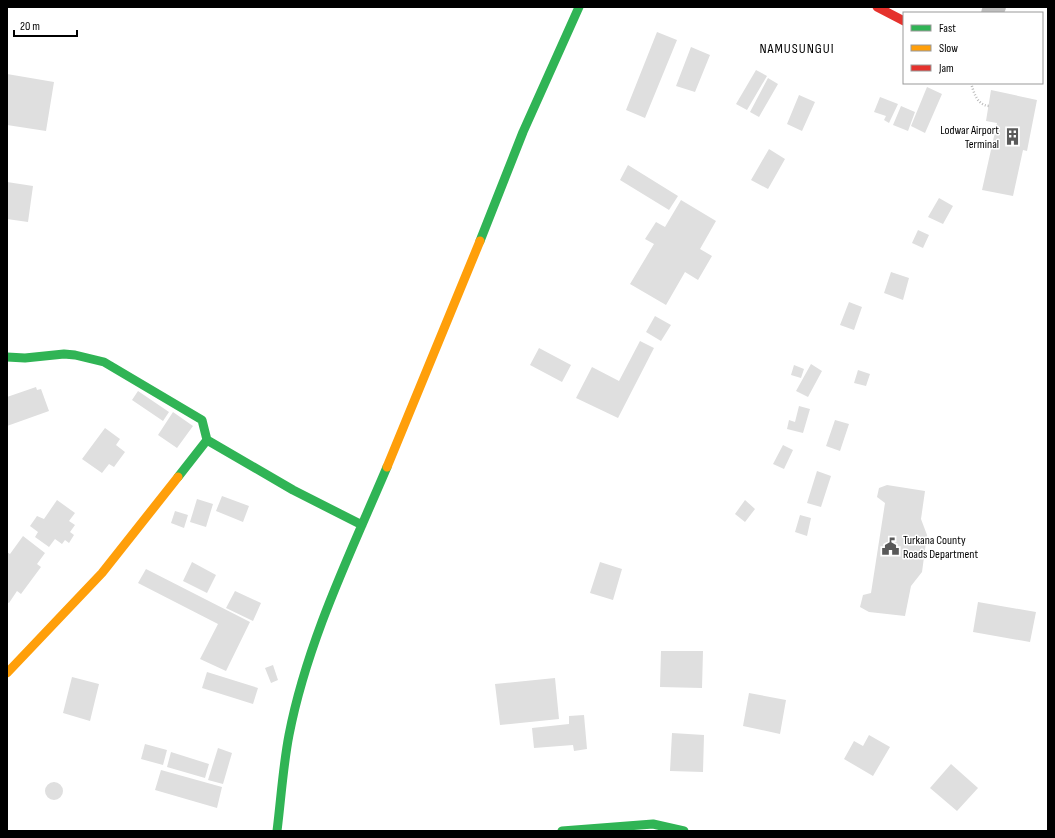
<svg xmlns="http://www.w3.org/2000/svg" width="1055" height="838" viewBox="0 0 1055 838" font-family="'Sofia Sans Condensed',sans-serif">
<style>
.building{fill:#dfdfdf}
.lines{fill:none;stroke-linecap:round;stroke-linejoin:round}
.path{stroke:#b9b9b9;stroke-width:2.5;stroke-dasharray:1 2;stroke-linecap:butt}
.street{stroke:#bebebe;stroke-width:20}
.fast{stroke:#30b455;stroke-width:9}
.slow{stroke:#ff9f0a;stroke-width:9}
.jam{stroke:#e5322d;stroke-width:9}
.labels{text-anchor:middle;stroke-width:3;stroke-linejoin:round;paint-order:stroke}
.poi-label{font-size:12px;fill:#000;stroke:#fff;text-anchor:end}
.quarter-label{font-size:14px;letter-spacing:1px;fill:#000;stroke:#fff}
</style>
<rect width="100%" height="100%" fill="#fff"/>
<path class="building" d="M657 32 677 40 645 118 626 110Z
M691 47 710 55 695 92 676 86Z
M756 70 767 76 747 110 736 104Z
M7 74 54 82 46 131 7 125Z
M768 78 778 84 759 117 750 112Z
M927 87 942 94 925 133 911 126Z
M991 90 1037 100 1027 151 1023 150 1013 196 982 190 997 123 986 121Z
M799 95 815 102 802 131 787 124Z
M880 97 898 104 889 123 884 120 886 116 874 112Z
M901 106 915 112 908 131 893 125Z
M769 149 785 159 768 189 751 180Z
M628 165 678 196 669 210 620 180Z
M7 182 33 186 28 222 7 219Z
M939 198 953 206 943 224 928 217Z
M681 200 716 221 700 249 712 256 698 280 685 272 666 305 630 284 654 244 645 239 656 222 665 227Z
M918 230 929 235 923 248 912 243Z
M891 272 909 278 903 300 884 293Z
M849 302 862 307 854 330 840 325Z
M655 316 671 325 661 341 646 332Z
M640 341 654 348 618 418 576 398 592 367 619 381Z
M539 348 571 365 562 382 530 365Z
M811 364 822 371 808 397 796 391Z
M794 365 804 369 801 378 791 375Z
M858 370 870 374 866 386 854 383Z
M36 387 37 390 41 389 49 411 7 426V397Z
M138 391 169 412 163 421 132 400Z
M799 406 810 409 803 433 787 429 789 420 795 422Z
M173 412 193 426 177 448 158 435Z
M835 420 849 424 840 451 826 446Z
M105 428 120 439 116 445 125 452 114 467 109 464 102 473 82 459Z
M783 445 793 450 784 469 773 464Z
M817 471 831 476 821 507 807 503Z
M887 485 925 491 921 519 927 535 922 572 911 586 905 616 869 612 860 607 863 595 871 593 885 503 877 497 879 488Z
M222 496 249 506 243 522 216 511Z
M197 499 213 504 206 527 190 522Z
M57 500 75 513 69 521 75 525 70 532 74 535 69 543 65 540 62 544 55 539 49 547 35 537 38 532 30 526 37 516 44 519Z
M745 500 755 509 745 522 735 514Z
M175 511 188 515 184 528 171 523Z
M800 515 811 518 807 536 795 532Z
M23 536 45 553 37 564 41 567 21 594 17 591 9 603 7 602V552L10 554Z
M192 562 216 575 207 593 183 581Z
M600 562 622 569 613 600 590 593Z
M146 569 250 622 226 671 200 659 218 624 138 583Z
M235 591 261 603 253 621 226 608Z
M978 602 1036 612 1030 642 973 632Z
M661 651H703L702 688 660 687Z
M273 665 278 680 271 683 265 668Z
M207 672 258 688 253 704 202 688Z
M72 677 99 684 90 721 63 713Z
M555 678 559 719 500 725 495 684Z
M749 693 786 700 780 734 743 726Z
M584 715 587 749 574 751 573 745 534 748 532 728 569 724V716Z
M672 733 704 735 703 772 670 771Z
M869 735 890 747 873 776 844 759 854 741 863 746Z
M145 744 167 750 163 765 141 759Z
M218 748 232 753 223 784 208 780Z
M171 752 209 764 205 778 167 767Z
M951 764 978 788 957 811 930 788Z
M161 770 222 787 217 808 155 790Z
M45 791a9 9 0 1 1 18 0a9 9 0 1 1-18 0Z"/>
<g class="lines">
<path class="path" d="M971 83C974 93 977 105 989 106"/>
<path class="street" d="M991 13 996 7"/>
<path class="fast" d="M480 241 523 132 579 7
M7 357 25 358 64 354 75 355 104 362 202 420 207 440
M178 477 207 440 293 490 362 525
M277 831C281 799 283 766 289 735 307 642 350 554 387 467
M562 831 653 824 684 831"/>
<path class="slow" d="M387 467 480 241
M7 673 102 573 178 477"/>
<path class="jam" d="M877 7 904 21"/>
</g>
<defs>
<symbol id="building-bare" viewBox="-9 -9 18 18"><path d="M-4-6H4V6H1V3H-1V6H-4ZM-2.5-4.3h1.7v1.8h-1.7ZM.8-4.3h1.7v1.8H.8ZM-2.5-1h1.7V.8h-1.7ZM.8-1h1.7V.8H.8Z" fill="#595959" stroke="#fff" stroke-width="2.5" paint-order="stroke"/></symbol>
<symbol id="civic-bare" viewBox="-9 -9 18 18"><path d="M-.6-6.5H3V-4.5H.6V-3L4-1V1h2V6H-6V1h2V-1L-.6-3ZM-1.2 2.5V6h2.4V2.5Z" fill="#595959" stroke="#fff" stroke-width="2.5" paint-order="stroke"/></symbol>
</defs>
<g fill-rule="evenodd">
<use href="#building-bare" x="1000" y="124" width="25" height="25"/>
<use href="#civic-bare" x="878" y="534" width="25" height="25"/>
</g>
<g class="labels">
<g class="poi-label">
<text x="999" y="134">Lodwar Airport<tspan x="999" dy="14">Terminal</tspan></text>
<text x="903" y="544" text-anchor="start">Turkana County<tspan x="903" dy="14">Roads Department</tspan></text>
</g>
<g class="quarter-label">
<text x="797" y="53">NAMUSUNGUI</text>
</g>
</g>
<rect width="1055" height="838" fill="none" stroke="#000000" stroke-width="16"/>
<rect x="903" y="12" width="140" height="72" fill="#ffffff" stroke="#999999"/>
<rect x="911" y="25" width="20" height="6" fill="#30b455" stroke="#999999"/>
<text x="939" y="32" font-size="12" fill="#000000">Fast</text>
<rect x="911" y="45" width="20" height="6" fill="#ff9f0a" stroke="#999999"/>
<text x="939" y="52" font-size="12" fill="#000000">Slow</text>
<rect x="911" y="65" width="20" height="6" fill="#e5322d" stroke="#999999"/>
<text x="939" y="72" font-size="12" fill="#000000">Jam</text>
<path d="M14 30v6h63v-6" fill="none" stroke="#000000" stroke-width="2"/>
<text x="20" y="30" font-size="12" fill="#000000" stroke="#ffffff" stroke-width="3" paint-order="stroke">20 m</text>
</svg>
